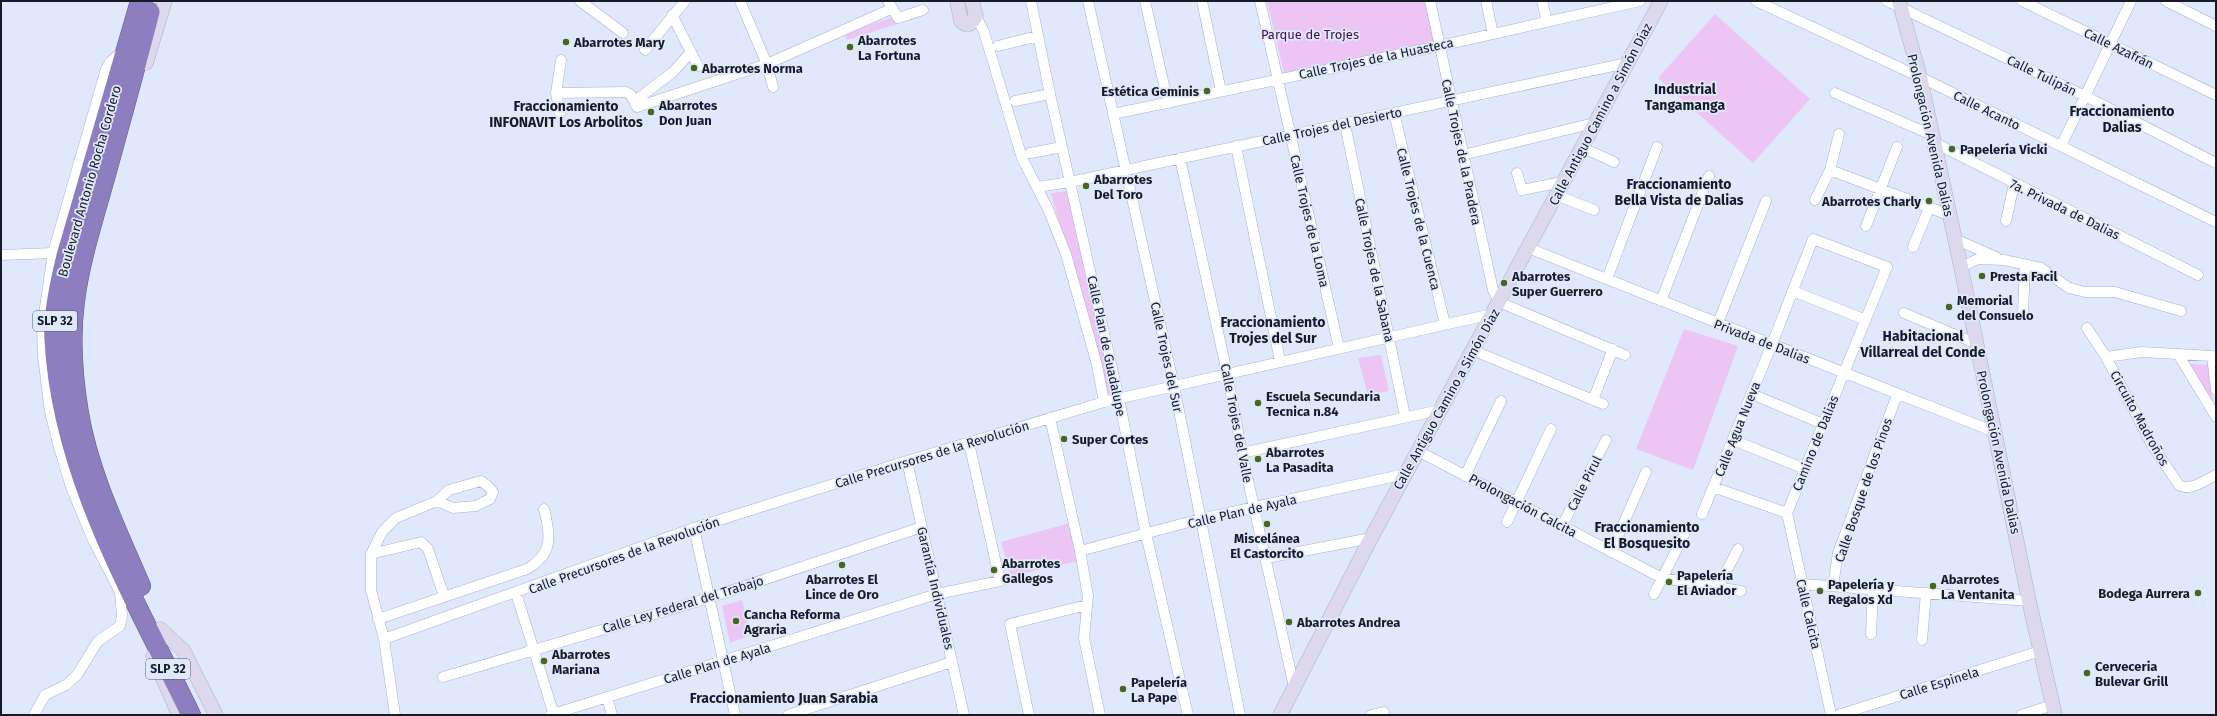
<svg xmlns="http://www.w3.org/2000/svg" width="2217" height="716" viewBox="0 0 2217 716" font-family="'Fira Sans',sans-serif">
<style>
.green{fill:#edc5f5}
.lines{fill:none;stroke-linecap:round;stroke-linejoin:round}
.street-casing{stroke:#a5b1cf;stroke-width:11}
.secondary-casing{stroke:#a5b1cf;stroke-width:15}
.highway-casing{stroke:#635b8a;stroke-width:20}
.street{stroke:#fff;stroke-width:10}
.secondary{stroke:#ddd8ec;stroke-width:14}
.highway{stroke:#8d7ec0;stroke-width:19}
.poi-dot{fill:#45671e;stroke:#e0e9fc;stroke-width:1.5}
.labels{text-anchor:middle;stroke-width:3.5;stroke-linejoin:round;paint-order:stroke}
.shield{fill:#e0e9fc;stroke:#535966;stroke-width:1}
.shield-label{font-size:12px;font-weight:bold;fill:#161b26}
.park-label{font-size:13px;fill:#430f4c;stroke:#e0e9fc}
.poi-label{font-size:13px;font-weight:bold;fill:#161b26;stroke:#e0e9fc;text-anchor:start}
.street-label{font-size:13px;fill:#161b26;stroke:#e0e9fc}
.neighbourhood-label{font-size:14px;font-weight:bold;fill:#161b26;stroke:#e0e9fc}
</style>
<rect width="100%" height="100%" fill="#e0e9fc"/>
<path class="green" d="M1267 1H1426L1435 43 1284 73Z
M1715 14 1810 99 1753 163 1658 78Z
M895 17 897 24 847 40 845 35 877 22Z
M1067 191 1113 393 1107 394 1051 193Z
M1684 329 1738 346 1693 470 1636 449Z
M1381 355 1389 391 1368 395 1358 358Z
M2190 364 2209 365 2213 402Z
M1070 523 1079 561 1011 576 1001 542Z
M742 600 751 635 730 643 722 606Z"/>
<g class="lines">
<defs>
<path id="street" d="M580 1 623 33
M740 1 767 64 773 87
M888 1 898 18 923 10
M1031 1 1050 94 1119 399 1146 534 1188 715
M1088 1 1174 386 1240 715
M1145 1 1168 103
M1202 1 1221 91
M1260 1 1339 348
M1430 1 1493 290 1499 301 1506 305 1625 355
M1486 1 1493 34
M1542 1 1547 22
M1756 1 1920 77 2216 222
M1887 1 2085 96 2216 163
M2022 1 2216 95
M2166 1 2216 26
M672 15 698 66
M976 16 984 32 1022 158 1048 209 1066 254 1097 365 1104 402
M998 46 1038 36
M645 50 685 1
M556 93 626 92 631 95 637 107 767 64 891 9
M1835 93 1932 135
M635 101 673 72 691 52
M1015 101 1050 94
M1394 113 1445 324
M560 114 556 93 561 60
M1113 114 1439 46 1640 1
M1345 124 1405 416
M1933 142 2198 275
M1236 146 1280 361
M2061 146 2131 1
M1581 147 1614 162
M1030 153 1062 147
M1463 155 1594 123
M1180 158 1227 373 1242 453 1294 687
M1830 170 1949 215
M1517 173 1522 190 1562 182
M1037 187 1070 182 1627 63
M1556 195 1594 210
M1815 200 1830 170 1839 134
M2006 221 2014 184
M1866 226 1897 147
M1955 239 1996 257
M1913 247 1929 208
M1528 248 1995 432
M1 255 53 253
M1961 267 1978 259 2004 260 2041 268 2069 288 2085 292H2115L2181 311
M1607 279 1657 147
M1793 291 1866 320
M1661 301 1709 176
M2023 312 2025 265
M1904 313 1977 344
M1718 323 1766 201
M2087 328 2106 357 2152 445 2179 485C2190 492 2205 480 2216 475
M1472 350 1603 404
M2178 354 2216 417
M2106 357 2142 352 2212 356 2216 390
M1752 394 1823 424
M1593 400 1613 349
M1050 418 1080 551 1088 596 1084 638 1100 715
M1733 440 1805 469
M1418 451 1662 578 1741 591
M1242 453 1440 410
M907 461 964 715
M1465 476 1501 401
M1713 487 1787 513
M1787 513 1831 715
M1702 514 1772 344 1813 239 1887 267 1787 513
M1507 522 1551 429
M1562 526 1606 440
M694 528 735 715
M1080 551 1200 519 1405 474
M1611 552 1646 472
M371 554 421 542 428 549 444 596
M1267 558 1371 538
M1802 584 2029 601
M1833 586 1838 553 1897 395
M1718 587 1738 549
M516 593 554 715
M1654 594 1684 535
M378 619 527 569C553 554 551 536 544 509
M1871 634 1873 589
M384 639 694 528 907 461 1104 402 1492 314
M1922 640 1926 593
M443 677 709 598 922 527
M607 697 612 715
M34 715 45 695 66 685 77 675 98 641 120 626 122 616 120 592 93 540 71 487 59 447 50 412 43 356 42 328 53 253 106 69 110 62 123 51
M395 715 384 639 371 590V554L382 532 396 518 437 501 449 490 481 481 489 487 493 492 490 499 476 506 453 508 437 501
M550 715 937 594 1000 581 969 443
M788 715 952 662
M1029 715 1010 624 1087 605
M1371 715 1384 712
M1838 715 2040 651
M2021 715 2053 705"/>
<path id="secondary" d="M957 1 961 21 965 24H970L976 16 972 1
M1899 1 1920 77 1961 267 2029 601 2055 715
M146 63 165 1
M160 629 183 650 216 715
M153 656 179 715
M1280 715 1371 538 1661 1"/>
<path id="highway" d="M140 1 66 256C60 280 52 315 54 340 61 475 133 595 191 715
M141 586C117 530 89 473 79 413 73 377 70 338 75 301 81 255 97 209 109 164 123 113 137 63 150 12"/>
</defs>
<use href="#street" class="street-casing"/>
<use href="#secondary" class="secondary-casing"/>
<use href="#highway" class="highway-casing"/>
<use href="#street" class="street"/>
<use href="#secondary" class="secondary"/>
<use href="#highway" class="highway"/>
</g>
<g class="poi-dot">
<circle cx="566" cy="42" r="4"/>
<circle cx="850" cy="47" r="4"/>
<circle cx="694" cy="68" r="4"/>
<circle cx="1207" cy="91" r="4"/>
<circle cx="651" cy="112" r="4"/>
<circle cx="1952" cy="149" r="4"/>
<circle cx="1086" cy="186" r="4"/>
<circle cx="1929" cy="201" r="4"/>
<circle cx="1982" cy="276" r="4"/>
<circle cx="1504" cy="283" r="4"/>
<circle cx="1949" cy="307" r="4"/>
<circle cx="1258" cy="403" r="4"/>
<circle cx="1064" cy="439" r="4"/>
<circle cx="1258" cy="459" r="4"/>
<circle cx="1267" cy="524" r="4"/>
<circle cx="842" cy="565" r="4"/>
<circle cx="994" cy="570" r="4"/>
<circle cx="1669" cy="582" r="4"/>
<circle cx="1933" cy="586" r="4"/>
<circle cx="1820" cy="591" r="4"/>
<circle cx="2198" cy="593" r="4"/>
<circle cx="736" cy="621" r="4"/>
<circle cx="1289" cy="622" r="4"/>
<circle cx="544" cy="661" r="4"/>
<circle cx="2087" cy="673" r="4"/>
<circle cx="1123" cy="689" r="4"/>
</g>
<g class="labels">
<g class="shield">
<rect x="33" y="311" width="44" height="20" rx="3"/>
<rect x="146" y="659" width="44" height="20" rx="3"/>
</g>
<g class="shield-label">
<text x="55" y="325">SLP 32</text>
<text x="168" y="673">SLP 32</text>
</g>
<g class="park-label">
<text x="1310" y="39">Parque de Trojes</text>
</g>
<g class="poi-label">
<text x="858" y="45">Abarrotes<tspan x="858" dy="15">La Fortuna</tspan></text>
<text x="574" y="47">Abarrotes Mary</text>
<text x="702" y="73">Abarrotes Norma</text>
<text x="1199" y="96" text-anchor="end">Estética Geminis</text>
<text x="659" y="110">Abarrotes<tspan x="659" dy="15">Don Juan</tspan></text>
<text x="1960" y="154">Papelería Vicki</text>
<text x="1094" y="184">Abarrotes<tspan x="1094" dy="15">Del Toro</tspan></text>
<text x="1921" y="206" text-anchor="end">Abarrotes Charly</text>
<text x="1512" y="281">Abarrotes<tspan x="1512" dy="15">Super Guerrero</tspan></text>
<text x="1990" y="281">Presta Facil</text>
<text x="1957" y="305">Memorial<tspan x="1957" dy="15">del Consuelo</tspan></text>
<text x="1266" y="401">Escuela Secundaria<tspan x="1266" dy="15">Tecnica n.84</tspan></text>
<text x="1072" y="444">Super Cortes</text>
<text x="1266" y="457">Abarrotes<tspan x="1266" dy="15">La Pasadita</tspan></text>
<text x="1267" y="543" text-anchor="middle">Miscelánea<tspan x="1267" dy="15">El Castorcito</tspan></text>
<text x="1002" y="568">Abarrotes<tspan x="1002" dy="15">Gallegos</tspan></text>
<text x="1677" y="580">Papelería<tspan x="1677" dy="15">El Aviador</tspan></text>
<text x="842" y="584" text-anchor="middle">Abarrotes El<tspan x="842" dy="15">Lince de Oro</tspan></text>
<text x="1941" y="584">Abarrotes<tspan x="1941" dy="15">La Ventanita</tspan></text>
<text x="1828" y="589">Papelería y<tspan x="1828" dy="15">Regalos Xd</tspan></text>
<text x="2190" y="598" text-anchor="end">Bodega Aurrera</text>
<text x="744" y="619">Cancha Reforma<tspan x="744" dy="15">Agraria</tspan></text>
<text x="1297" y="627">Abarrotes Andrea</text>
<text x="552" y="659">Abarrotes<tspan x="552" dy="15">Mariana</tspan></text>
<text x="2095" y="671">Cerveceria<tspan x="2095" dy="15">Bulevar Grill</tspan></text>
<text x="1131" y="687">Papelería<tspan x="1131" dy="15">La Pape</tspan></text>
</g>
<g class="street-label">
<text transform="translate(2119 48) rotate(26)" y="5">Calle Azafrán</text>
<text transform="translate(1376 58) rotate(-12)" y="5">Calle Trojes de la Huasteca</text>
<text transform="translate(2042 75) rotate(26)" y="5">Calle Tulipán</text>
<text transform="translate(1987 110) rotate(26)" y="5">Calle Acanto</text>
<text transform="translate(1600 114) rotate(-62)" y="5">Calle Antiguo Camino a Simón Díaz</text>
<text transform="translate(1332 126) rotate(-12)" y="5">Calle Trojes del Desierto</text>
<text transform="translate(1931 135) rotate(77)" y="5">Prolongación Avenida Dalias</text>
<text transform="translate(1462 152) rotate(78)" y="5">Calle Trojes de la Pradera</text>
<text transform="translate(89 181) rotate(-74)" y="5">Boulevard Antonio Rocha Cordero</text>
<text transform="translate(2065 209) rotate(26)" y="5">7a. Privada de Dalias</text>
<text transform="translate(1419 219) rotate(76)" y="5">Calle Trojes de la Cuenca</text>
<text transform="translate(1310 221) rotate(77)" y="5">Calle Trojes de la Loma</text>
<text transform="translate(1375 270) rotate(78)" y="5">Calle Trojes de la Sabana</text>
<text transform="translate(1762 341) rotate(21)" y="5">Privada de Dalias</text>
<text transform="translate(1107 346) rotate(78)" y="5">Calle Plan de Guadalupe</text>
<text transform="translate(1167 357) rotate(78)" y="5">Calle Trojes del Sur</text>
<text transform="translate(1446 399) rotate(-61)" y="5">Calle Antiguo Camino a Simón Díaz</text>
<text transform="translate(2140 418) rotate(61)" y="5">Circuito Madroños</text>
<text transform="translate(1237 423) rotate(79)" y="5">Calle Trojes del Valle</text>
<text transform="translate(1737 429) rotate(-68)" y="5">Calle Agua Nueva</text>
<text transform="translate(1815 443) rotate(-68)" y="5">Camino de Dalias</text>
<text transform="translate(1999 452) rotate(78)" y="5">Prolongación Avenida Dalias</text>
<text transform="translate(932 454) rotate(-17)" y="5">Calle Precursores de la Revolución</text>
<text transform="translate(1584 483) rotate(-63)" y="5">Calle Pirul</text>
<text transform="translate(1863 490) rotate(-71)" y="5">Calle Bosque de los Pinos</text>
<text transform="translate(1523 505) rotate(28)" y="5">Prolongación Calcita</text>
<text transform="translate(1242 511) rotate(-13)" y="5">Calle Plan de Ayala</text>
<text transform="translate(624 555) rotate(-20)" y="5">Calle Precursores de la Revolución</text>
<text transform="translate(936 588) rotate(77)" y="5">Garantía Individuales</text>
<text transform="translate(683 604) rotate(-17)" y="5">Calle Ley Federal del Trabajo</text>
<text transform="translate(1809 614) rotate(77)" y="5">Calle Calcita</text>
<text transform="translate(717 663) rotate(-17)" y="5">Calle Plan de Ayala</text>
<text transform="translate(1939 683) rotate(-17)" y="5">Calle Espinela</text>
</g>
<g class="neighbourhood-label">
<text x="1685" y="94">Industrial<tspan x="1685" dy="16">Tangamanga</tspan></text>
<text x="566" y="111">Fraccionamiento<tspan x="566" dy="16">INFONAVIT Los Arbolitos</tspan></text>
<text x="2122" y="116">Fraccionamiento<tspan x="2122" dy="16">Dalias</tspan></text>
<text x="1679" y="189">Fraccionamiento<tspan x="1679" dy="16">Bella Vista de Dalias</tspan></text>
<text x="1273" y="327">Fraccionamiento<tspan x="1273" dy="16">Trojes del Sur</tspan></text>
<text x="1923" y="341">Habitacional<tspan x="1923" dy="16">Villarreal del Conde</tspan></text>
<text x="1647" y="532">Fraccionamiento<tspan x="1647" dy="16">El Bosquesito</tspan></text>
<text x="784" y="703">Fraccionamiento Juan Sarabia</text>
</g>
</g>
<rect width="2217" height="716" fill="none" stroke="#161b26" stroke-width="4"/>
</svg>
